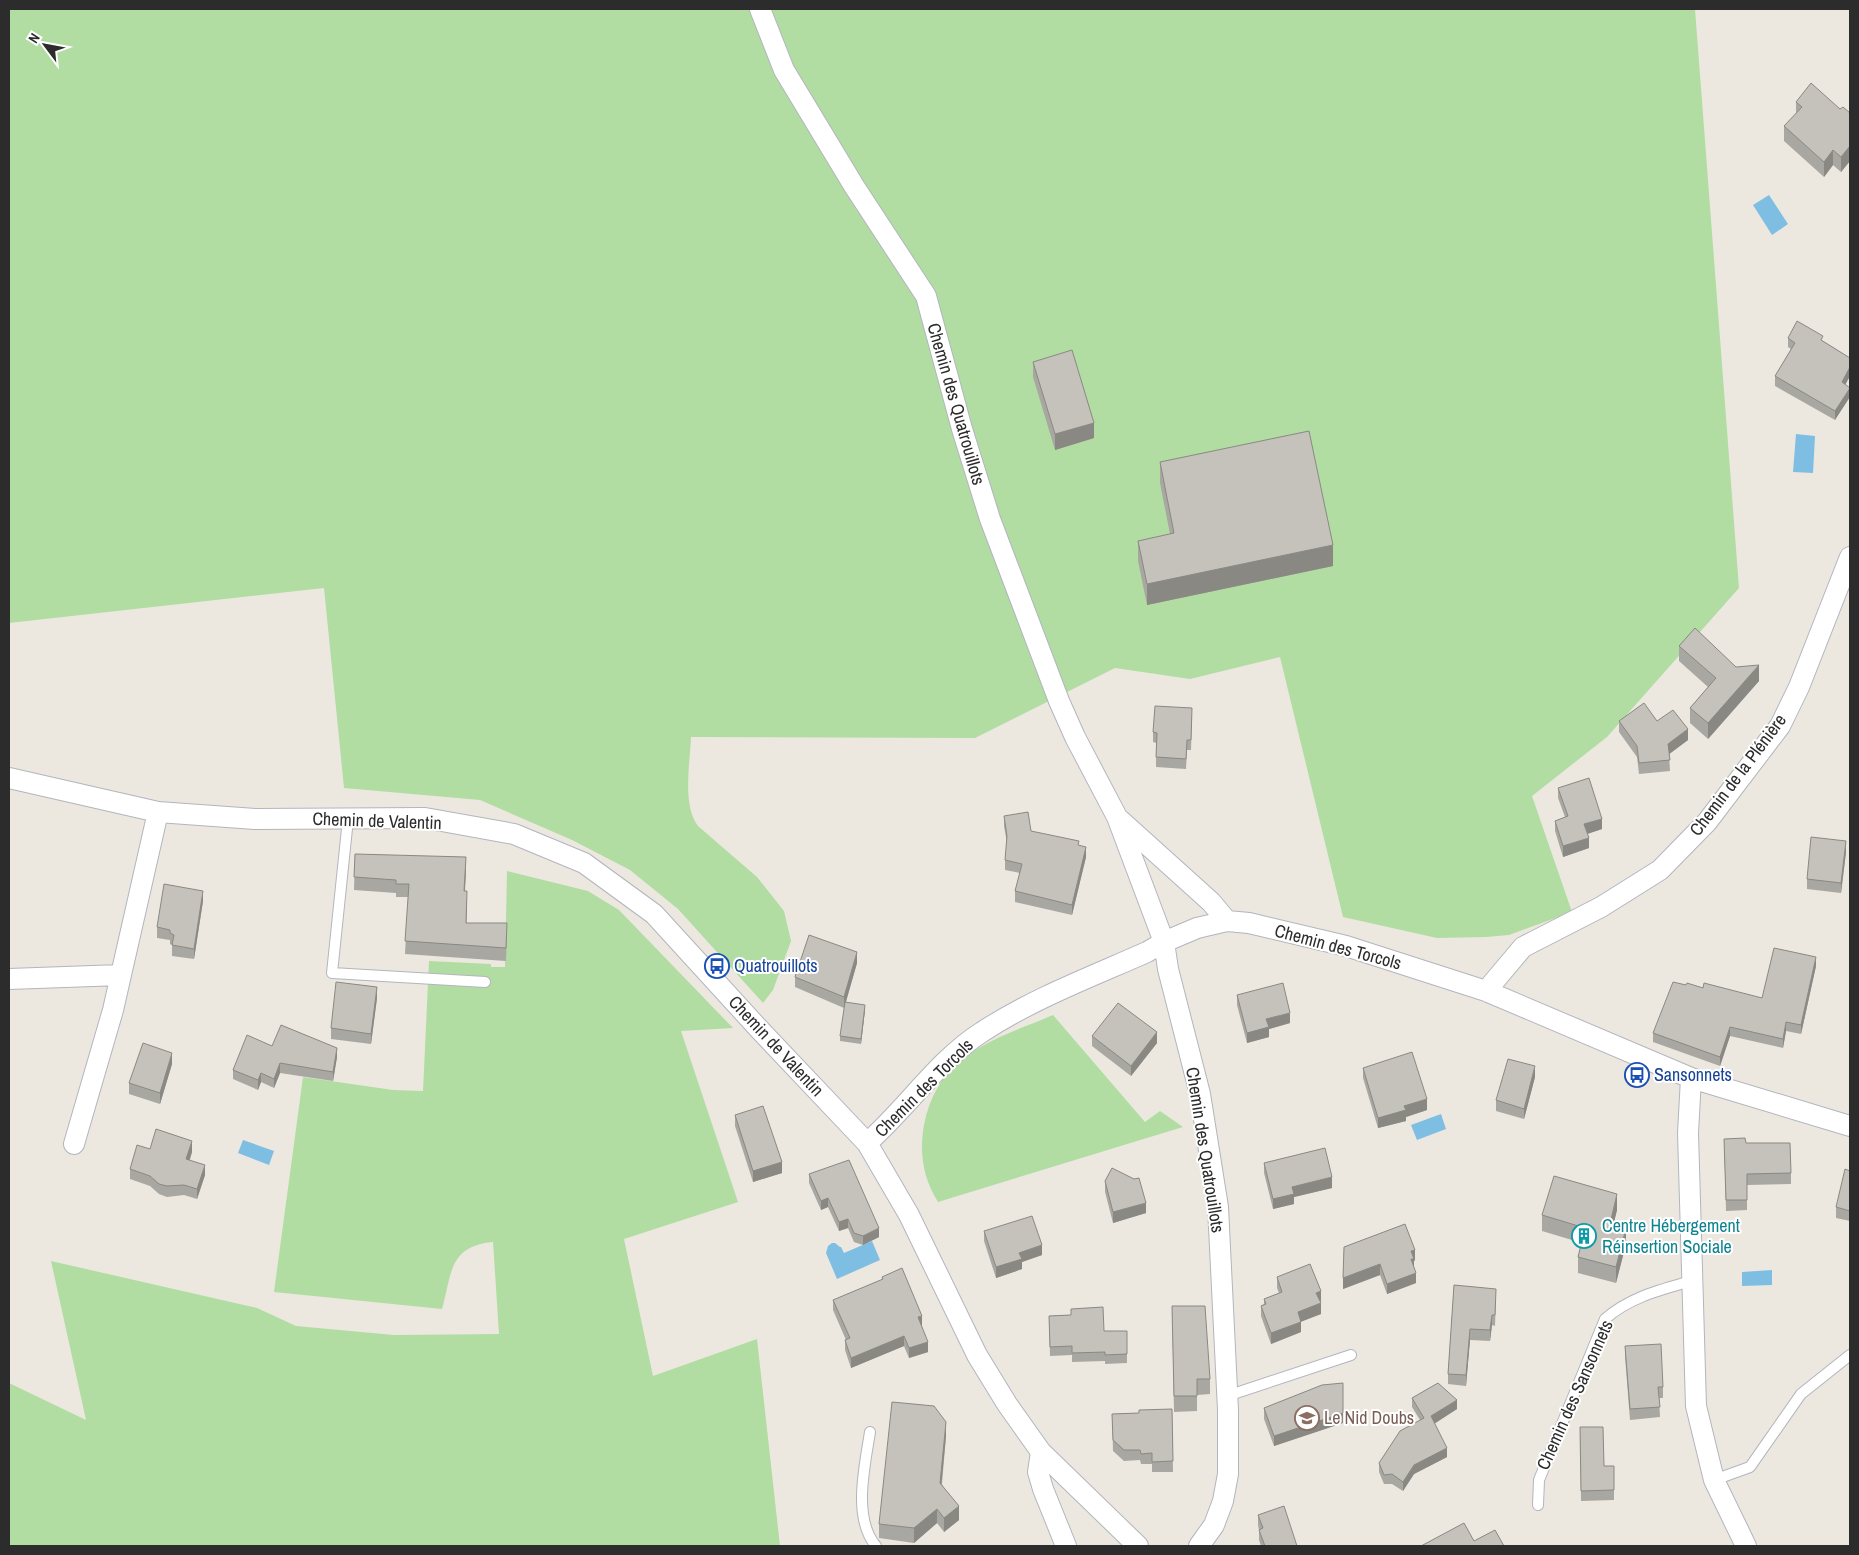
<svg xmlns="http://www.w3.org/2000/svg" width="1859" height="1555" viewBox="0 0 1859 1555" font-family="'Archivo Narrow',sans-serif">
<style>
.green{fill:#b1dda3}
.water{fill:#7fbee3}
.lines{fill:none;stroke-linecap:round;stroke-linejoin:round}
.service-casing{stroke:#b3b5be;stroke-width:12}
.minor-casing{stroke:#b3b5be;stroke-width:22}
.service{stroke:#fff;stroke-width:10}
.minor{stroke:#fff;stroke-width:20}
.wall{fill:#a9a7a1}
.shaded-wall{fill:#8a8883}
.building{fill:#c5c2bb;stroke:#8a8883}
.labels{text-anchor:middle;stroke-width:4;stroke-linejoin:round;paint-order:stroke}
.street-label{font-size:18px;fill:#2c2c2c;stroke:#fff}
.transit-label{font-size:18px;fill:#164399;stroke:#fff;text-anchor:start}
.culture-label{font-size:18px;fill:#0d838f;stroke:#fff;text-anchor:start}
.education-label{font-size:18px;fill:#785e54;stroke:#fff;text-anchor:start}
</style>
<rect width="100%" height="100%" fill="#ece8e0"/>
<path class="green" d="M9 9H1695L1739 588 1607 737 1532 796 1572 912 1509 935 1486 937 1437 938 1343 917 1280 657 1190 679 1115 668 975 738 691 737C690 763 682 805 698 826L757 877 784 911 791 941 773 990 763 1003 678 909 630 870 572 840 480 800 344 788 324 588 9 623Z
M507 871 588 891 619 910 733 1028 681 1031 738 1202 624 1239 653 1376 757 1339 780 1546H9V1383L86 1420 51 1261 257 1308 296 1326 394 1335 499 1334 493 1242C449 1246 452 1273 442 1309L274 1292 303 1077 393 1090 423 1091 429 961 491 964V967H505Z
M1053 1015 1145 1122 1160 1111 1183 1127 938 1202C923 1178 919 1153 924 1125 938 1053 994 1040 1053 1015Z"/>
<path class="water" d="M1769 195 1788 224 1772 235 1753 205Z
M1796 434 1815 436 1813 473 1793 472Z
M1441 1114 1446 1129 1417 1140 1411 1125Z
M243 1140 274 1151 269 1165 238 1153Z
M872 1241 880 1260 837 1279 826 1253 828 1246 832 1243H835L840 1247H841L844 1253Z
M1772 1270V1285L1742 1286V1272Z"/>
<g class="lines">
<defs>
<path id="service" d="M348 819 332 973 485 982
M1227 1396 1351 1355
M870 1432C865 1465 852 1518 876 1546
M1714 1480 1750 1467 1801 1394 1850 1355
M1538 1505 1539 1480 1605 1319C1630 1297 1660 1290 1691 1281"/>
<path id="minor" d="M760 9 784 70 854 186 926 296 962 429 990 519 1059 701 1075 737 1117 817 1164 942 1168 969 1200 1094 1218 1207 1228 1410V1474L1223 1501 1214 1525 1199 1546
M9 778 158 812 255 819 425 818 514 834 584 863 654 914 759 1029 867 1143 909 1215 977 1355 1007 1404 1041 1452 1138 1546
M1120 820 1211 902 1227 921
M9 979 121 975
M1486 991 1523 947 1601 907 1660 870 1707 822 1780 726 1799 687 1850 557
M1691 1078 1688 1133 1696 1406 1714 1480 1746 1546
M867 1143C906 1109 939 1059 982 1032 1032 999 1093 976 1147 952L1164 942 1197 928 1227 921 1249 923 1346 946 1486 991 1691 1078 1850 1126
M74 1144 113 1010 158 812
M1041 1452 1038 1472 1043 1489 1066 1546"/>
</defs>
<use href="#service" class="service-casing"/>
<use href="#minor" class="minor-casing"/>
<use href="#service" class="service"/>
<use href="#minor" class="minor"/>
</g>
<path class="wall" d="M1796 102 1840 109 1850 113V161L1841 172 1833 165 1824 177 1784 141V126L1796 114Z
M1788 338 1823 341 1850 358V376L1845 384 1835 420 1775 386V376L1791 349 1788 347Z
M1033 362 1094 438 1055 450 1033 377Z
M1160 462 1333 566 1147 605 1138 561V541L1170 534 1160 483Z
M1679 646 1736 667 1759 681 1708 739 1690 723V708L1708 687 1679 661Z
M1192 718 1191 750H1187L1186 769 1156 767V743L1153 742V732Z
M1619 721H1657L1688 740 1669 754 1670 771 1639 774 1637 757 1619 732Z
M1558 788 1602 829 1587 834 1589 848 1563 857 1555 831V821L1565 817 1558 798Z
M1004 816 1031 831 1079 846 1086 857 1072 915 1015 902V891L1020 873 1005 870V860L1007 843 1004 826Z
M1846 852 1841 893 1807 889V879Z
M355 854 466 870 465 891 467 904 466 923 507 936 506 961 405 954 408 897H396V893L354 890Z
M203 901 194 959 172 956V945L170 944V940L157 938V927Z
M857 963 846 1002 865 1010 861 1044 840 1041V1036L845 1005 844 1008 795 987V977Z
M1816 966 1801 1034 1786 1031 1783 1048 1730 1036 1720 1066 1653 1042V1033L1686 985 1762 998Z
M1237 995 1290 1023 1269 1029V1037L1247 1043 1237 1005Z
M377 998 371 1044 331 1039V1028Z
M1092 1036 1157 1043 1131 1076 1092 1046Z
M272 1046 337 1057 333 1081 280 1073 274 1088 261 1082 258 1090 233 1079V1070Z
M172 1064 160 1104 129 1094V1083Z
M1363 1068 1427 1110 1406 1117V1121L1378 1128 1363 1078Z
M1535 1077 1524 1119 1496 1111V1100Z
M735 1115 782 1173 753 1182 735 1126Z
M1724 1139 1746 1143 1791 1173V1184L1747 1185V1210L1726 1211Z
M150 1149 192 1152 190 1160 205 1175 197 1199 184 1195 167 1197 159 1194 150 1186 130 1179V1169Z
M1264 1163 1332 1188 1294 1197V1204L1273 1209 1264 1173Z
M1850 1171V1221L1836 1218V1207Z
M809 1174 879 1237 863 1245 854 1242 848 1228 839 1231 828 1207 821 1210 809 1183Z
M1105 1181 1146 1213 1113 1223 1105 1192Z
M1617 1210 1613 1225 1626 1244 1616 1283 1578 1273V1257L1582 1243 1542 1231V1215Z
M984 1231 1042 1255 1022 1262V1269L996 1278 984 1241Z
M1344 1247 1415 1260 1414 1261V1267L1416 1283 1387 1294 1380 1275 1343 1289Z
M882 1277 922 1326H921L928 1352 909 1358 904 1346 851 1368 845 1350V1340H846L833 1310V1300L882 1280Z
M1277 1277 1321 1301H1320L1321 1314 1301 1321V1332L1271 1344 1261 1316V1306L1264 1304V1299L1279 1293 1277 1288Z
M1454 1285 1496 1299 1495 1326 1492 1325 1490 1341 1470 1340 1466 1386 1448 1384V1374Z
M1172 1306 1210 1379V1394L1197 1395V1411L1174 1412Z
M1071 1315 1104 1331H1127V1363L1105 1364V1361L1072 1362V1355L1050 1356 1049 1316Z
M1625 1346 1663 1387V1398H1659L1660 1417 1630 1420 1625 1356Z
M1412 1398 1457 1409 1434 1423 1447 1457 1414 1474 1403 1491 1392 1484H1384L1379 1472V1463L1420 1420 1412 1407Z
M1264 1408 1343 1423 1274 1446 1264 1419Z
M1172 1409 1173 1472H1152V1464H1141L1140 1460 1124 1461 1113 1451 1112 1414 1139 1413Z
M1580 1427 1604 1466H1614V1500L1581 1501Z
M946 1436 942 1484 959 1520 944 1532 937 1523 914 1543 879 1538V1524Z
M1258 1515 1297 1546H1261L1259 1540V1530L1258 1525Z"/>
<path class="shaded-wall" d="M1850 146V161L1841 172V157Z
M1833 150V165L1824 177V162Z
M1850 367V376L1842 391V382Z
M1850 388V397L1835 420V411Z
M1094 423V438L1055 450V434Z
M1333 545V566L1147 605V584Z
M1759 665V681L1708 739V723Z
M1688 729V740L1668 755V744Z
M1602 819V829L1584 835V824Z
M1589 838V848L1563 857V846Z
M1846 841V852L1841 893V883Z
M1086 847V857L1072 915V905Z
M466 857V870L464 904V891Z
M203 891V901L194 959V949Z
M467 891V904L466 936V923Z
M857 952V963L844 1008V997Z
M1816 957V966L1801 1034V1025Z
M377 987V998L371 1044V1034Z
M865 1005V1010L861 1044V1039Z
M1290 1013V1023L1269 1029V1037L1247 1043V1033L1266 1019Z
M1786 1022V1031L1783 1048V1039Z
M1730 1027V1036L1720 1066V1057Z
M1157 1032V1043L1131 1076V1066Z
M337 1048V1057L333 1081V1072Z
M172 1053V1064L160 1104V1093Z
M280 1063V1073L274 1088V1079Z
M1535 1066V1077L1524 1119V1109Z
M261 1073V1082L258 1090V1080Z
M1427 1099V1110L1406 1117V1121L1378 1128V1118L1404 1106Z
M192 1141V1152L186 1169V1159Z
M782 1162V1173L753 1182V1171Z
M205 1165V1175L197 1199V1189Z
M1332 1177V1188L1294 1197V1204L1273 1209V1199L1292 1187Z
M1617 1194V1210L1610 1239V1224Z
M828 1198V1207L821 1210V1201Z
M1146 1203V1213L1113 1223V1212Z
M848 1219V1228L839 1231V1222Z
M879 1228V1237L863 1245V1236Z
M1626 1228V1244L1616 1283V1267Z
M1042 1245V1255L1022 1262V1269L996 1278V1267L1019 1253Z
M1415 1250V1260L1414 1261V1269L1411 1270V1251Z
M1380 1264V1275L1343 1289V1278Z
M1416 1273V1283L1387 1294V1284Z
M1321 1291V1301L1316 1303V1293Z
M1321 1303V1314L1298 1323V1312Z
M1492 1315V1325L1490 1341V1330Z
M922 1316V1326L918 1327V1317Z
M1301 1322V1332L1271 1344V1333Z
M1470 1329V1340L1466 1386V1375Z
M904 1336V1346L851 1368V1358Z
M928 1342V1352L909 1358V1348Z
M1457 1400V1409L1431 1426V1416Z
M1343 1413V1423L1274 1446V1436Z
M946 1422V1436L940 1497V1483Z
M1447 1448V1457L1414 1474 1403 1491V1482L1414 1465Z
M959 1506V1520L944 1532V1518Z
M937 1509V1523L914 1543V1528Z"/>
<path class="building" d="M1811 83 1840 109 1843 107 1850 113V146L1841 157 1833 150 1824 162 1784 126 1802 107 1796 102Z
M1797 321 1823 336 1821 340 1850 358V367L1842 382 1850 388 1835 411 1775 376 1795 343 1788 338Z
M1072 350 1094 423 1055 434 1033 362Z
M1309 431 1333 545 1147 584 1138 541 1174 533 1160 462Z
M1695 628 1736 667 1759 665 1708 723 1690 708 1716 678 1679 646Z
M1644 703 1657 721 1673 710 1688 729 1668 744 1670 760 1639 763 1637 746 1619 721Z
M1155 706 1192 708 1191 740H1187L1186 759 1156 757 1157 733 1153 732Z
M1589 778 1602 819 1584 824 1589 838 1563 846 1555 821 1568 816 1558 788Z
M1028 812 1031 831 1079 841 1078 845 1086 847 1072 905 1015 891 1022 864 1005 860 1007 836 1004 816Z
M1811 837 1846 841 1841 883 1807 879Z
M355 854 466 857 464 891H467L466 923H507L506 948 405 941 409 884H396V880L354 877Z
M164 884 203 891 194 949 172 945 174 935 170 933V930L157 927Z
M809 935 857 952 844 997 795 977Z
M1774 948 1816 957 1801 1025 1786 1022 1783 1039 1730 1027 1720 1057 1653 1033 1673 982 1686 985 1687 983 1703 988 1704 983 1762 998Z
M336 982 377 987 371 1034 331 1028Z
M1283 983 1290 1013 1266 1019 1269 1027 1247 1033 1237 995Z
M845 1002 865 1005 861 1039 840 1036Z
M1118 1003 1157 1032 1131 1066 1092 1036Z
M281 1025 337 1048 333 1072 280 1063 274 1079 261 1073 258 1080 233 1070 247 1035 272 1046Z
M143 1043 172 1053 160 1093 129 1083Z
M1412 1052 1427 1099 1404 1106 1406 1110 1378 1118 1363 1068Z
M1508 1059 1535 1066 1524 1109 1496 1100Z
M763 1106 782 1162 753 1171 735 1115Z
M156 1129 192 1141 186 1159 205 1165 197 1189 184 1185 167 1186 159 1184 150 1176 130 1169 137 1145 150 1149Z
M1745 1138 1746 1143H1790L1791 1173 1747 1174V1200H1726L1724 1139Z
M1325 1148 1332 1177 1292 1187 1294 1194 1273 1199 1264 1163Z
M849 1160 879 1228 863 1236 854 1233 848 1219 839 1222 828 1198 821 1201 809 1174Z
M1112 1168 1134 1179 1139 1178 1146 1203 1113 1212 1105 1181Z
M1845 1169 1850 1171V1211L1836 1207Z
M1554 1176 1617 1194 1610 1224 1626 1228 1616 1267 1578 1257 1585 1228 1542 1215Z
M1032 1216 1042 1245 1019 1253 1022 1259 996 1267 984 1231Z
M1405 1224 1415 1250 1411 1251 1414 1259H1411L1416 1273 1387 1284 1380 1264 1343 1278 1344 1247Z
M1310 1264 1321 1291 1316 1293 1321 1303 1298 1312 1301 1322 1271 1333 1261 1306 1266 1304 1264 1299 1282 1292 1277 1277Z
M902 1268 922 1316 918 1317 928 1342 909 1348 904 1336 851 1358 845 1340 850 1338 833 1300 883 1279 882 1277Z
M1454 1285 1496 1289 1495 1315H1492L1490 1330 1470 1329 1466 1375 1448 1374Z
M1172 1306H1205L1210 1379H1197V1396H1174Z
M1103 1307 1104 1331H1127V1354L1105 1355V1352L1072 1353V1346L1050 1347 1049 1316 1071 1315V1309Z
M1661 1344 1663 1387H1658L1660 1407 1630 1409 1625 1346Z
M1343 1383V1413L1274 1436 1264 1408 1322 1385Z
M1438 1383 1457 1400 1431 1416 1447 1448 1414 1465 1403 1482 1392 1474 1384 1475 1379 1463 1400 1431 1424 1418 1412 1398Z
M892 1402 934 1406 946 1422 940 1483 959 1506 944 1518 937 1509 914 1528 879 1524Z
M1172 1409 1173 1461 1152 1462V1453L1141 1454 1140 1450H1124L1113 1440 1112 1414 1139 1413V1410Z
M1580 1427H1603L1604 1466H1614V1490L1581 1491Z
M1284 1506 1297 1546H1265L1259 1530 1263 1528 1258 1515Z
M1464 1523 1474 1541 1495 1530 1504 1546H1421Z"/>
<defs>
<symbol id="bus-ring" viewBox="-11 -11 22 22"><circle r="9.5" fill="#fff" stroke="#1a4fb4" stroke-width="1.5"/><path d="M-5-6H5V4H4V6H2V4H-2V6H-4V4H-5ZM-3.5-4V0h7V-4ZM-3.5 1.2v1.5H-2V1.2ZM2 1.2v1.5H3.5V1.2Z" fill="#1a4fb4"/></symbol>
<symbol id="building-ring" viewBox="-11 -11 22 22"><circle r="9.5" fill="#fff" stroke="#0f9aa8" stroke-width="1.5"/><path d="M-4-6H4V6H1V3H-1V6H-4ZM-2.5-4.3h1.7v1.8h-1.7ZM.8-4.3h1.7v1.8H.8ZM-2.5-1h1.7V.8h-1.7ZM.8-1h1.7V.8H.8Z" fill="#0f9aa8"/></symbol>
<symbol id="school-ring" viewBox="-11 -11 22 22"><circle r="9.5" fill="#fff" stroke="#8d6e63" stroke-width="1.5"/><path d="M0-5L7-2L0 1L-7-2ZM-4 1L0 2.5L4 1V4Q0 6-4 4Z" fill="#8d6e63"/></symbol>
</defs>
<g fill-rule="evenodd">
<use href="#bus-ring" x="703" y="952" width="28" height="28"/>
<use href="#bus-ring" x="1623" y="1061" width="28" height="28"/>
<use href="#building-ring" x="1570" y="1222" width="28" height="28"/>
<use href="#school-ring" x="1293" y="1404" width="28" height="28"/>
</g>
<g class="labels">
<g class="street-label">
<text transform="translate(956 404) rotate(74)" y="6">Chemin des Quatrouillots</text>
<text transform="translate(1738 775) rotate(-53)" y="6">Chemin de la Plénière</text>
<text transform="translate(377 821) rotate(2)" y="6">Chemin de Valentin</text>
<text transform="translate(1338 947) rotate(15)" y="6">Chemin des Torcols</text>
<text transform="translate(776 1046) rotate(47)" y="6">Chemin de Valentin</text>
<text transform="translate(924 1088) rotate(-45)" y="6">Chemin des Torcols</text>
<text transform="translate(1205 1150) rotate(81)" y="6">Chemin des Quatrouillots</text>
<text transform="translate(1575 1395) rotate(-66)" y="6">Chemin des Sansonnets</text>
</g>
<g class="transit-label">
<text x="734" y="972">Quatrouillots</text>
<text x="1654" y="1081">Sansonnets</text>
</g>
<g class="culture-label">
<text x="1602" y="1232">Centre Hébergement<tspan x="1602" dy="21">Réinsertion Sociale</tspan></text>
</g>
<g class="education-label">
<text x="1324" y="1424">Le Nid Doubs</text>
</g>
</g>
<rect width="1859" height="1555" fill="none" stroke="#2c2c2c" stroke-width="20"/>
<g transform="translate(45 45) rotate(302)" stroke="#ffffff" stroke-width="4" paint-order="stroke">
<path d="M0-4L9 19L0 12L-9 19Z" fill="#2c2c2c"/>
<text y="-8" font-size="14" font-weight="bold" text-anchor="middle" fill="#2c2c2c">N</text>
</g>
</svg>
